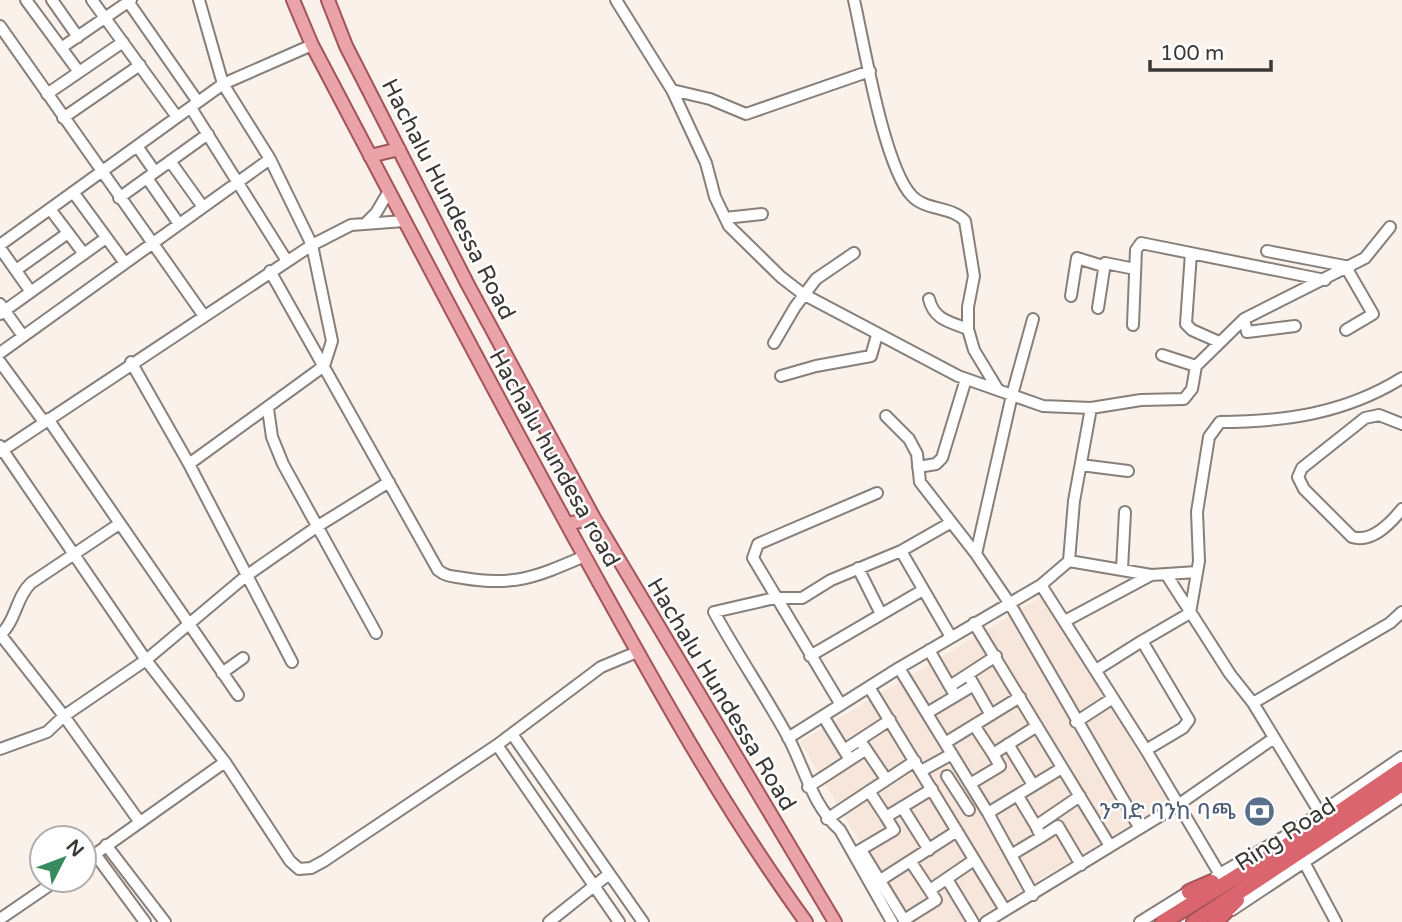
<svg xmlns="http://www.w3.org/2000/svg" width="1402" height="922" viewBox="0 0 1402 922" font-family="'Varela Round','Noto Sans Ethiopic',sans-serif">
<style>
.built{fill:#f6e6db}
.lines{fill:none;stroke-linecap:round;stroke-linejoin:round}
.minor-casing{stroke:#877f7a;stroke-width:14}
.major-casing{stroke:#a3555a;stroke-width:16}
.highway-casing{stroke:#a3555a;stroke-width:18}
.minor{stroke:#fff;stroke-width:10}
.major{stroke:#e9a3a9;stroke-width:12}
.highway{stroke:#db656f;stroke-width:14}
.labels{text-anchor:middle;stroke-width:5;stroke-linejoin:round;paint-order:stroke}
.street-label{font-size:23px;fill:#3a3734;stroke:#fff}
.service-label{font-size:23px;fill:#4e5e75;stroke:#fff;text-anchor:end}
</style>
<rect width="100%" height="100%" fill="#faf1eb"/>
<path class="built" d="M1043 596 1168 802 970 922H908L800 742Z"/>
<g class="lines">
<defs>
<path id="minor" d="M26 0 79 72
M52 0 78 37
M92 0 177 117
M127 0 198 102
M616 0 672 90 706 163 715 197 729 226 781 277 803 294 958 376 1043 406 1091 408 1141 400 1184 399 1192 389 1196 366 1244 319 1365 258 1390 227
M854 0C864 44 884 167 912 196 926 211 952 206 965 221L974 276 968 307V329L974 350 997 388
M0 26 204 316
M61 48 131 0
M672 90 710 99 746 114 870 71
M47 94 123 42
M191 108 287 261
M63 118 140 65
M137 146 155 172
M170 161 203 207
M147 178 179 224
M73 192 125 263
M119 198 208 134
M50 209 84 254
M725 218 762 214
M366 223 376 213 389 191
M0 245 223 84 312 45
M0 248 31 292
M1267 251 1350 267
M1191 253 1186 324 1192 330 1219 342
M16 270 68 233
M270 271 438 570C447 577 452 576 463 578 515 587 538 576 585 556
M1071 296 1077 258 1103 266
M929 299C934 320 950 322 968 329
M0 304 23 336
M1098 308 1105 263 1135 269
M0 314 106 238
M1244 319 1247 332 1295 326
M1133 325 1136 250 1141 243 1325 280
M1346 330 1373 314 1347 269
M774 343 795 307 816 279 854 253
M0 353 270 159
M1162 355 1196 366
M0 362 44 422
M131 362 189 464 292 662
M781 376 816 366 871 356 877 335
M268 409 272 437 283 464 376 633
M886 416 909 439 917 454 920 482 976 554 1010 604 1139 827
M48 419 238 695
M1402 424 1379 415 1365 418 1302 468 1298 477 1304 489 1352 537C1372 543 1390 524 1402 509
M0 446 146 660 225 762 290 861 299 869 311 868 324 861 497 745 601 667 637 652
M0 452 312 245 351 225 404 221
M189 464 324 366 332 341 312 245 270 159 223 84 199 0
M1081 465 1128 471
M918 467 936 464 942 458 966 379
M901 551 951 637
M976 554 1012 395 1033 319
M1069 561 1074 501 1091 408
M858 568 881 614
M1122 569 1125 512
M1166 574 1230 674 1253 703
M1041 585 1069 561 1151 575 1197 572
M1065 621 1151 575
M974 623 1110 846
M0 634 64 716 139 821
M0 635C16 621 16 597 31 583L119 524
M929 650 952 690
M810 656 923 590
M899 668 988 813 1033 895
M1096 670 1142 641
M222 673 243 658
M971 680 991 715
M950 686 996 656
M869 687 1005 910
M841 705 753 558 758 544 877 493
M927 713 974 685
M823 716 847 755
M1076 722 1113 698
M974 725 993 754
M512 734 643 922
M788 738 899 668 1041 585 1146 750 1219 873
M945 743 1020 697
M1008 744 1033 785
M497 745 619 922
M863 745 886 779
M0 749 47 732 64 716 146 660 246 576 318 526 389 482
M844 750 890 720
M1146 750 1183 728 1189 720 1142 641 1190 613 1199 561 1197 512 1209 437 1220 422C1285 422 1346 413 1402 378
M921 771 952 754
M947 776 969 810
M970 784 1000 766 993 754 1037 726
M808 787 865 750
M869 791 886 817
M1018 796 1036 826
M902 807 929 850
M988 813 1062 768
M1320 813 1253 703 1390 623 1402 612
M827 819 915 761
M1041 837 1058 826 1081 865
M106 845 165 922
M861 850 904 920 936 900 911 862
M855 853 894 830 886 817 932 789
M95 854 145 922
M1011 855 1041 837 1036 826 1080 796
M84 862 225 762
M1304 862 1336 922
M1216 876 1289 834 1402 757
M947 879 973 922
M879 881 957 831
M930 890 974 860
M1232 910 1402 797
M0 919 57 880
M549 922 609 874
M892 922 840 830C812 805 805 769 788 737 765 695 737 654 714 612L775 598H802L831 580 901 551 950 523
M986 922 1178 805 1274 738
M1140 922 1193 889"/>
<path id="major" d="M293 0 312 45C401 214 489 383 581 550 651 677 721 805 806 922
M328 0 346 46 468 285 594 518 835 922
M370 156 399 149
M567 524 594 518"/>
<path id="highway" d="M1189 892 1212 882
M1163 922 1320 825 1402 769
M1194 922 1402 784
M1215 922 1237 900"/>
</defs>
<use href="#minor" class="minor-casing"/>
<use href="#major" class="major-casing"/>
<use href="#highway" class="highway-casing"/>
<use href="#minor" class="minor"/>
<use href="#major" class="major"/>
<use href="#highway" class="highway"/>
</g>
<defs>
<symbol id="bank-disc" viewBox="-11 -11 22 22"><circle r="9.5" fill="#5c6f8a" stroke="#fff"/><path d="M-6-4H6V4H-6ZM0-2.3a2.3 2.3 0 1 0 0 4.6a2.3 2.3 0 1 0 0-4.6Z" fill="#fff"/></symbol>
</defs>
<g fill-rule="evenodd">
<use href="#bank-disc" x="1242" y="794" width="35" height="35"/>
</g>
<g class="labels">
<g class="street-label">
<text transform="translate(449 199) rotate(63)" y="8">Hachalu Hundessa Road</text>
<text transform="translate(555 458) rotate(61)" y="8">Hachalu hundesa road</text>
<text transform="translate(722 694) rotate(59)" y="8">Hachalu Hundessa Road</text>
<text transform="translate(1285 834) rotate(-33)" y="8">Ring Road</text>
</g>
<g class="service-label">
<text x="1236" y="819">ንግድ ባንከ ባጫ</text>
</g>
</g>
<g transform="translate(63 859) rotate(48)"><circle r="33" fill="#ffffff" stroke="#b0afae" stroke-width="2"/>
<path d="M0-5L12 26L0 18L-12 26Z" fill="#388b5d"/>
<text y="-10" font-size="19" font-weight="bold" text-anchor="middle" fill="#3a3734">N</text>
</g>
<path d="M1150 60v10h121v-10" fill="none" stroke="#3a3734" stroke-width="3.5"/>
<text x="1160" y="60" font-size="21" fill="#3a3734" stroke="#ffffff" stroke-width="5" paint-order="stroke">100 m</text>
</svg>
